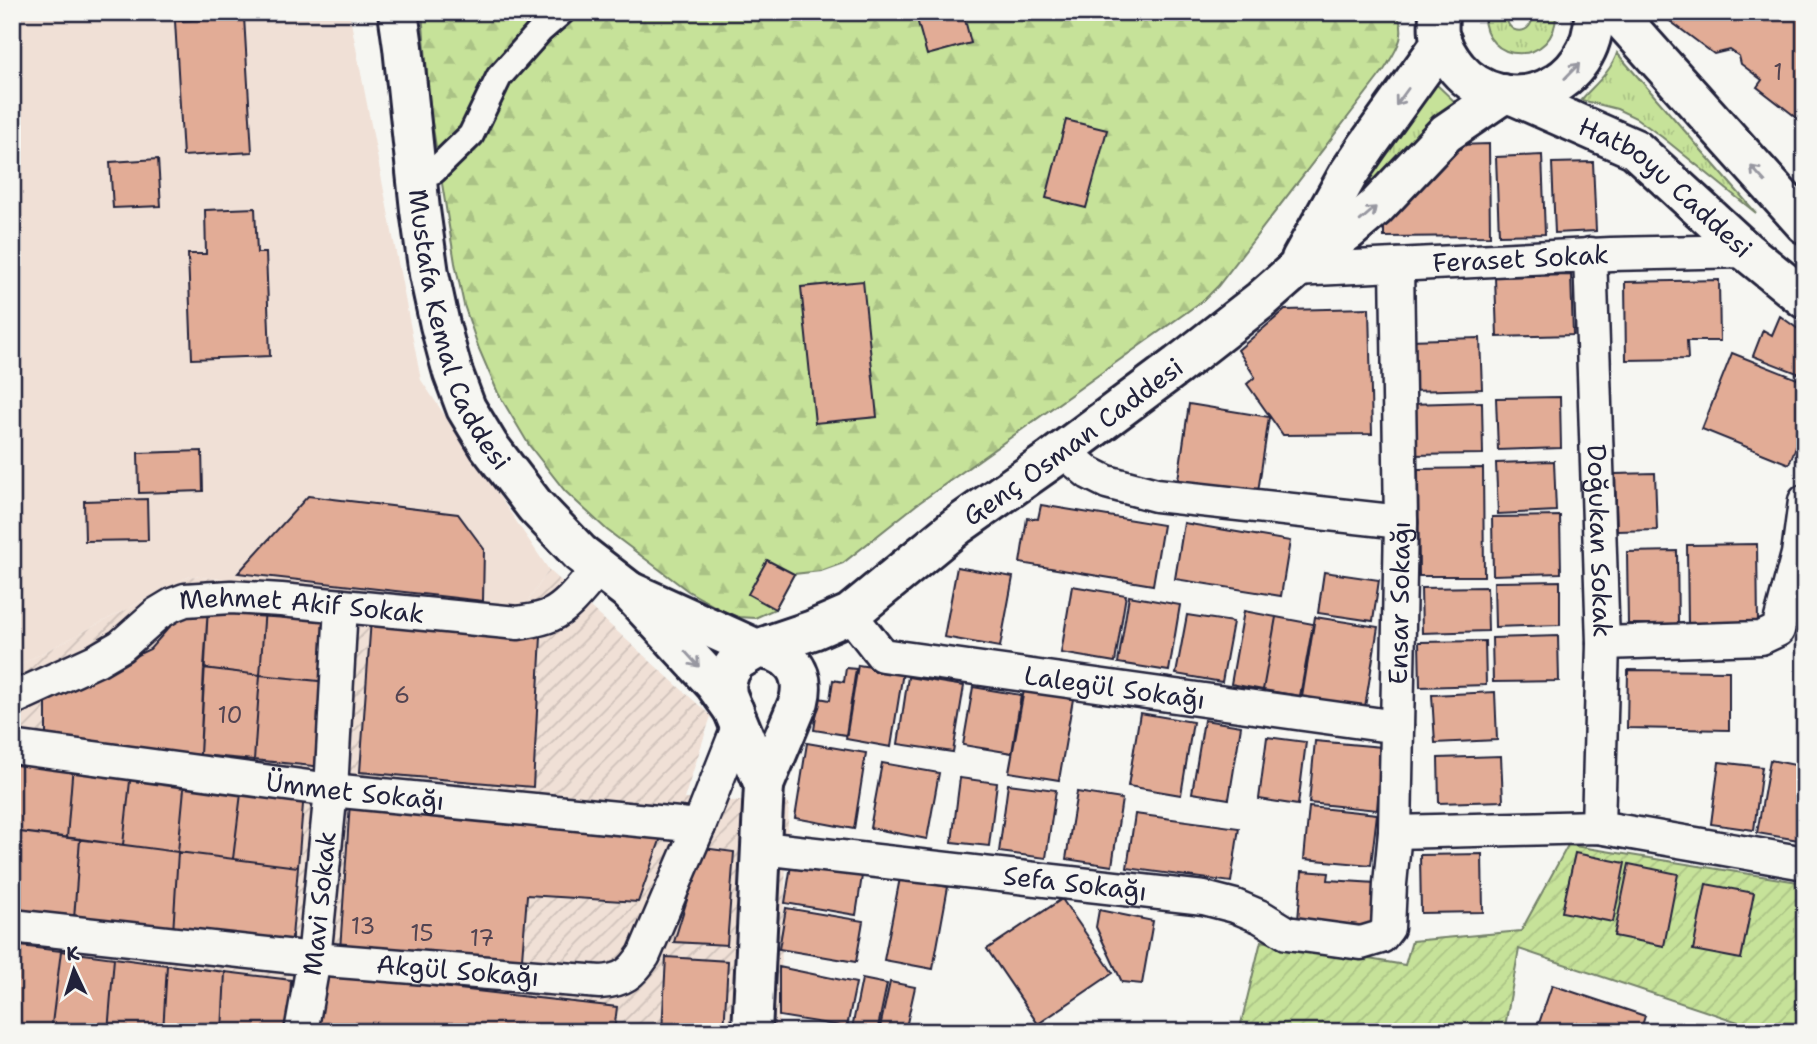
<svg xmlns="http://www.w3.org/2000/svg" width="1817" height="1044" viewBox="0 0 1817 1044" font-family="'Shantell Sans',sans-serif">
<style>
.built{fill:#f0e0d6}
.industrial{fill:url(#industrial-furrows)}
.grass{fill:url(#grass-tufts);stroke:#74826a;stroke-width:2}
.forest{fill:url(#forest-firs);stroke:#74826a;stroke-width:2}
.garden{fill:url(#garden-furrows);stroke:#74826a;stroke-width:2}
.building{fill:#e2ac96;stroke:#22223b;stroke-width:2}
.lines{fill:none;stroke-linecap:round;stroke-linejoin:round}
.pedestrian-casing{stroke:#22223b;stroke-width:30}
.minor-casing{stroke:#22223b;stroke-width:37}
.tertiary-casing{stroke:#22223b;stroke-width:44}
.primary-casing{stroke:#22223b;stroke-width:44}
.pedestrian{stroke:#f6f6f2;stroke-width:24}
.minor{stroke:#f6f6f2;stroke-width:32}
.tertiary{stroke:#f6f6f2;stroke-width:38}
.primary{stroke:#f6f6f2;stroke-width:38}
.oneway{stroke:#9797a0}
.labels{text-anchor:middle;stroke-width:6;stroke-linejoin:round;paint-order:stroke}
.number-label{font-size:23px;fill:#524452}
.street-label{font-size:26px;fill:#22223b;stroke:#f6f6f2}
</style>
<defs>
<pattern id="industrial-furrows" width="10" height="10" patternUnits="userSpaceOnUse" patternTransform="scale(1.75)"><rect width="10" height="10" fill="#f0e0d6"/><path d="M-1 1l2-2M0 10L10 0M9 11l2-2" fill="none" stroke="#cec0b9"/></pattern>
<pattern id="grass-tufts" width="24" height="20" patternUnits="userSpaceOnUse" patternTransform="scale(1.75)"><rect width="24" height="20" fill="#c6e299"/><path d="M3 7l-1-3M5 7V3M7 7l1-3M15 17l-1-3M17 17v-4M19 17l1-3" fill="none" stroke="#aac285"/></pattern>
<pattern id="forest-firs" width="22" height="20" patternUnits="userSpaceOnUse" patternTransform="scale(1.75)"><rect width="22" height="20" fill="#c6e299"/><path d="M5 1l3.5 6h-7zM16 11l3.5 6h-7z" fill="#aac285"/></pattern>
<pattern id="garden-furrows" width="10" height="10" patternUnits="userSpaceOnUse" patternTransform="scale(1.75)"><rect width="10" height="10" fill="#c6e299"/><path d="M-1 1l2-2M0 10L10 0M9 11l2-2" fill="none" stroke="#aac285"/></pattern>
</defs>
<rect width="100%" height="100%" fill="#f6f6f2"/>
<filter id="ink" filterUnits="userSpaceOnUse"><feTurbulence type="fractalNoise" baseFrequency=".0143" numOctaves="2"/><feDisplacementMap in="SourceGraphic" scale="14" xChannelSelector="R" yChannelSelector="G"/><feConvolveMatrix kernelMatrix="1 2 1 2 8 2 1 2 1" color-interpolation-filters="sRGB"/></filter>
<g filter="url(#ink)">
<path class="built" d="M12 12H349L421 380 549 570 524 607 190 576 12 669Z"/>
<path class="industrial" d="M549 570 711 716 684 799 789 803 778 1032H12V669L190 576 524 607Z"/>
<path class="grass" d="M1484 12H1507C1503 37 1536 37 1532 12H1556C1558 67 1481 67 1484 12Z
M1617 53 1756 213 1662 137 1636 118 1617 109 1581 100C1594 85 1611 72 1617 53Z
M1436 84 1454 101 1457 107 1432 119 1366 193 1360 198 1354 194 1428 90Z"/>
<path class="forest" d="M422 12H1395C1410 33 1395 52 1384 70L1218 286 1205 299 916 505 843 563 821 571 794 574 775 609 755 618 738 617 721 610 688 591 607 530 565 491 529 445 498 393 479 349 464 305 455 263 430 110Z"/>
<path class="garden" d="M1568 845 1805 883V1016L1800 1032H1768L1519 949 1504 1032H1239L1261 941 1405 965 1412 941 1521 931Z"/>
<path class="building" d="M915 12H963L971 43 927 55Z
M1676 12H1803L1805 14V124L1757 87 1762 80 1741 64 1739 56 1730 50 1714 54 1670 21Z
M244 17 252 152 183 156 175 21Z
M1066 120 1107 130 1086 208 1046 198Z
M1489 144 1490 236 1384 237V222L1457 145Z
M1542 155 1545 234 1499 235 1496 157Z
M158 159 161 206 113 208 110 162Z
M1593 162 1596 231 1555 233 1552 163Z
M255 208 257 253H266L270 356 192 359 188 254H206L205 210Z
M1571 275 1573 335 1497 337 1495 277Z
M1719 280 1720 341H1687L1688 359 1626 360 1625 282Z
M863 281 877 417 815 423 801 287Z
M1369 308 1372 434 1283 435 1247 384 1255 377 1238 350 1285 310Z
M1780 316 1805 334V376L1753 356 1763 330 1772 335Z
M1480 338 1482 389 1410 391 1408 340Z
M1732 353 1805 382V424L1789 464 1702 429Z
M1560 397 1561 448 1498 450 1496 398Z
M1482 402 1483 454 1409 455 1408 404Z
M1189 404 1269 417 1258 492 1178 480Z
M202 451 203 491 139 493 138 453Z
M1554 461 1556 511 1498 514 1496 463Z
M1483 468 1484 576H1419L1418 469Z
M1655 473 1657 530 1617 531 1615 474Z
M308 496 458 514 484 549 483 601 238 573Z
M147 499 148 540 85 541 84 501Z
M1041 505 1163 525 1153 585 1020 563 1027 518 1038 519Z
M1560 516 1561 573 1493 575 1492 517Z
M1184 523 1290 541 1281 596 1175 579Z
M1757 544 1758 625 1688 626 1687 545Z
M1677 551 1678 624H1628L1627 552Z
M767 560 794 574 775 609 748 594Z
M957 567 1013 577 1000 647 944 637Z
M1324 572 1379 580 1373 621 1318 613Z
M1560 581V625L1495 627 1494 582Z
M1072 586 1126 595 1115 662 1061 653Z
M1487 587 1488 631 1422 633 1421 588Z
M1129 596 1180 605 1169 671 1118 663Z
M189 605 208 607 200 755 46 739V698L150 649Z
M208 607 265 608 260 675 204 668Z
M265 608 332 616 328 682 260 675Z
M1244 611 1276 617 1263 690 1231 684Z
M1187 615 1233 622 1222 682 1176 674Z
M1276 617 1313 624 1300 696 1263 690Z
M1315 617 1378 627 1365 707 1302 697Z
M371 619 541 636 533 787 360 772Z
M1558 636 1559 681 1493 682 1492 638Z
M1485 641 1486 685 1420 687 1419 642Z
M858 665 903 672 891 747 846 739Z
M204 668 260 675 254 760 200 755Z
M846 668 856 669 846 735 814 730 819 698 830 700 833 680 844 682Z
M1628 670 1729 671V730L1627 728Z
M260 675 328 682 323 767 254 760Z
M908 677 964 686 953 752 898 744Z
M973 687 1021 695 1012 753 963 745Z
M1024 690 1073 699 1059 780 1009 772Z
M1495 692 1497 740 1435 743 1432 695Z
M1140 713 1193 722 1181 795 1128 786Z
M1204 720 1241 726 1229 799 1192 793Z
M1267 737 1306 742 1298 805 1259 799Z
M1315 741 1382 747 1377 810 1309 803Z
M807 743 866 753 854 829 795 818Z
M15 756 73 764 67 838 12 831Z
M1501 756 1503 801 1439 803 1438 758Z
M1770 760 1805 767V841L1757 833Z
M1719 762 1762 767 1754 830 1711 824Z
M882 763 939 773 927 839 870 828Z
M73 764 131 772 123 845 67 838Z
M131 772 185 778 178 852 123 845Z
M185 778 242 785 233 859 178 852Z
M960 778 997 783 989 846 952 842Z
M1008 784 1056 790 1046 858 999 852Z
M242 785 304 792 298 867 233 859Z
M1077 792 1122 799 1112 866 1066 859Z
M350 802 663 832 638 902 527 895 521 972 340 950Z
M1309 807 1377 814 1371 865 1304 859Z
M1135 814 1239 828 1231 882 1127 868Z
M12 831 80 839 74 919 12 911Z
M80 839 178 852 173 933 74 919Z
M703 848 734 852 727 945 674 942Z
M178 852 298 867 291 949 173 933Z
M1575 853 1625 863 1613 922 1562 912Z
M1482 854 1483 912 1421 913 1420 855Z
M1629 864 1678 874 1664 946 1614 936Z
M791 865 862 876 856 915 785 903Z
M1302 871 1329 873 1328 880 1376 883 1372 926 1298 920Z
M900 878 948 887 933 969 884 960Z
M1706 884 1754 893 1741 959 1693 950Z
M1062 899 1113 973 1038 1024 987 949Z
M786 908 863 921 856 962 779 949Z
M1099 910 1153 921 1142 984 1122 982 1096 927Z
M12 945 61 951 51 1032H12Z
M61 951 114 958 108 1032H51Z
M666 957 728 961 724 1032H662Z
M114 958 167 965 163 1032H108Z
M167 965 225 972 222 1032H163Z
M779 967 856 983 847 1027 779 1016Z
M225 972 291 980 288 1032H222Z
M318 973 617 1007 614 1032H312Z
M862 979 887 984 877 1032 852 1028Z
M890 982 915 987 905 1032H879Z
M1552 985 1645 1016 1640 1032H1536Z"/>
<g class="lines">
<defs>
<path id="pedestrian" d="M434 171 471 135 499 77 540 31 562 12"/>
<g id="minor">
<path id="s1" d="M1590 254 1603 643 1598 827"/>
<path id="s2" d="M1295 270 1611 254 1746 251"/>
<path d="M1063 451 1089 473 1107 482 1156 495 1401 522"/>
<path id="s3" d="M850 614 882 655 1397 727"/>
<path d="M1603 643 1761 638 1778 630 1798 554 1805 501"/>
<path id="s4" d="M12 699 97 660 121 646 157 614 172 605 185 600 231 597 281 600 518 623C529 621 540 620 551 615 570 606 585 583 599 568"/>
<path id="s5" d="M12 747 331 790 699 826"/>
<path d="M1395 832 1598 827 1805 863"/>
<path id="s6" d="M762 848 1204 898 1235 906 1261 917 1287 933 1361 943 1381 937 1388 928 1390 884 1395 832 1401 522 1397 265"/>
<path id="s7" d="M12 926 314 959 600 982C623 981 632 973 644 955L699 826 739 725"/>
<path id="s8" d="M301 1032 314 959 331 790 341 606"/>
</g>
<g id="tertiary">
<path id="s9" d="M398 12 403 47 420 210 429 274 440 325 448 355 453 373 466 408 489 446 535 506 580 553 629 591 714 683 734 711"/>
<path id="s10" d="M629 591 757 649C787 650 807 670 799 701L764 785 727 695 726 684 730 671 737 661 757 649 813 630 850 614 957 526 1052 459 1178 365 1261 300 1295 270"/>
<path d="M752 1032 764 785"/>
</g>
<g id="primary">
<path d="M1439 12C1439 19 1438 27 1439 34 1442 46 1449 58 1457 68 1506 125 1596 87 1594 12"/>
<path d="M1615 12 1805 224"/>
<path id="s11" d="M1515 96 1635 149 1746 251 1805 299"/>
<path d="M1301 259 1349 173 1368 145 1442 42"/>
<path d="M1295 270 1348 231 1376 207 1446 133 1503 94"/>
</g>
</defs>
<use href="#pedestrian" class="pedestrian-casing"/>
<use href="#minor" class="minor-casing"/>
<use href="#tertiary" class="tertiary-casing"/>
<use href="#primary" class="primary-casing"/>
<use href="#pedestrian" class="pedestrian"/>
<use href="#minor" class="minor"/>
<use href="#tertiary" class="tertiary"/>
<use href="#primary" class="primary"/>
</g>
<defs><path id="oneway-shaft" d="M-6 0H5M1.5-3L5.5 0L1.5 3" fill="none" stroke-width="1.6" stroke-linecap="round" stroke-linejoin="round" transform="scale(1.75)"/></defs>
<g class="oneway">
<use href="#oneway-shaft" transform="translate(1572 71) rotate(-46)"/>
<use href="#oneway-shaft" transform="translate(1402 97) rotate(126)"/>
<use href="#oneway-shaft" transform="translate(1758 174) rotate(-132)"/>
<use href="#oneway-shaft" transform="translate(1368 214) rotate(-41)"/>
<use href="#oneway-shaft" transform="translate(692 659) rotate(48)"/>
</g>
</g>
<g class="labels">
<g class="number-label">
<text x="1778" y="80">1</text>
<text x="402" y="703">6</text>
<text x="230" y="723">10</text>
<text x="363" y="934">13</text>
<text x="422" y="941">15</text>
<text x="482" y="946">17</text>
</g>
<g class="street-label">
<text dy="9" stroke="none"><textPath href="#s11" startOffset="178">Hatboyu Caddesi</textPath></text>
<text dy="9" stroke="none"><textPath href="#s2" startOffset="226">Feraset Sokak</textPath></text>
<text dy="9" stroke="none"><textPath href="#s9" startOffset="326">Mustafa Kemal Caddesi</textPath></text>
<text dy="9" stroke="none"><textPath href="#s10" startOffset="849">Genç Osman Caddesi</textPath></text>
<text dy="9" stroke="none"><textPath href="#s1" startOffset="287">Doğukan Sokak</textPath></text>
<text dy="9" stroke="none"><textPath href="#s6" startOffset="968">Ensar Sokağı</textPath></text>
<text dy="9" stroke="none"><textPath href="#s4" startOffset="318">Mehmet Akif Sokak</textPath></text>
<text dy="9" stroke="none"><textPath href="#s3" startOffset="287">Lalegül Sokağı</textPath></text>
<text dy="9" stroke="none"><textPath href="#s5" startOffset="346">Ümmet Sokağı</textPath></text>
<text dy="9" stroke="none"><textPath href="#s6" startOffset="315">Sefa Sokağı</textPath></text>
<text dy="9" stroke="none"><textPath href="#s8" startOffset="130">Mavi Sokak</textPath></text>
<text dy="9" stroke="none"><textPath href="#s7" startOffset="448">Akgül Sokağı</textPath></text>
</g>
</g>
<rect width="1817" height="1044" fill="none" stroke="#f6f6f2" stroke-width="42"/>
<rect x="21" y="21" width="1775" height="1002" fill="none" stroke="#22223b" stroke-width="2.5" filter="url(#ink)"/>
<g transform="translate(74 970) rotate(356)" stroke="#f6f6f2" stroke-width="5" paint-order="stroke">
<path d="M0-5L12 26L0 18L-12 26Z" fill="#22223b"/>
<text y="-10" font-size="19" font-weight="bold" text-anchor="middle" fill="#22223b">K</text>
</g>
</svg>
